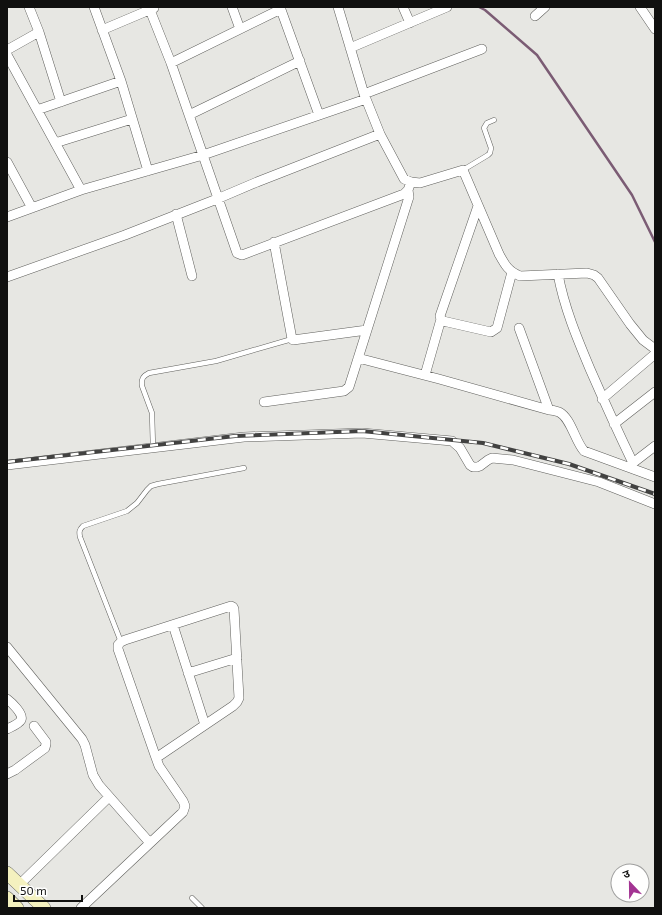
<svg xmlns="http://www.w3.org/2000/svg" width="662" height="915" viewBox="0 0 662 915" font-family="'Exo 2','Noto Sans Devanagari',sans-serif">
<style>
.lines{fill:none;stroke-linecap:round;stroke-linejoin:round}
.stream{stroke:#7b5c74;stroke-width:2.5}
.lane-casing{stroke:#60605d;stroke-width:5.5}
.street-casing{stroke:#60605d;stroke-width:10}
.secondary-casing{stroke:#60605d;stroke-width:14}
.lane{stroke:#fff;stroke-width:4.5}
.street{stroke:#fff;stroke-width:9}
.secondary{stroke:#f4f1bf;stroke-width:13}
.rail-casing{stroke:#424241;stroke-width:4}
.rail{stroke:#fffffe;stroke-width:2.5;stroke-dasharray:8;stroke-linecap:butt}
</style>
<rect width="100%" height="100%" fill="#e7e7e3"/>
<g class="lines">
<path class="stream" d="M479 7 485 10 537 55 632 195 655 242"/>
<defs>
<path id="lane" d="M463 170 488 155 490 153 491 148 484 128 487 123 494 120
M153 448 152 413 142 386C141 379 143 376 149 373L216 361 292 339
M121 642 80 537C79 532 79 530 83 526L127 511 137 503 147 490 151 486 158 484 244 468
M192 898 202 908"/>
<path id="street" d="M29 7 39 32 61 102
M94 7 121 81 148 171
M232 7 240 29
M280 7 319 115
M338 7 364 94 380 134 404 179 411 182 420 183 463 170 499 254C505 265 508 271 520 276L587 273 594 275 598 278 630 324 643 340 655 349
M403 7 410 23
M640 7 655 29
M150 10 171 63 237 253 242 255 404 194 408 190 411 182
M535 16 545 7
M102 30 154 8
M350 48 447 7
M7 50 39 32
M7 55 81 190
M171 63 281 9
M364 94 482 49
M37 110 121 81
M189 115 300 61
M55 143 132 119
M7 162 32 208
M478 206 440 316 441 319 443 321 491 332 497 328 512 272
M176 214 192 276
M7 217 81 190 203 155 366 99
M274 242 292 339 293 340 367 330
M558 274C564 307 577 338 590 369 604 401 618 432 633 463
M7 277 125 235 217 199 257 182 380 134
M519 328 549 410
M358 358 439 379 549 410C553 410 556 411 559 412 571 418 575 441 584 451L655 477
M425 375 441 319
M602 399 655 354
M264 402 344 391 349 387 408 200 409 197 408 190
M614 424 655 392
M7 465 244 437 362 433 452 441 460 448 470 465 473 467H477L480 466 488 460 492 458 513 460 599 482 655 504
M629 466 655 446
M173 625 205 725
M7 647 82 739 85 745 93 775 99 785 150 843
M188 673 237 658
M7 699C11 702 24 714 21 720 19 724 11 727 7 729
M7 774 15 770 45 748 46 744V742L34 726
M19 885 109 797
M81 908 183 812 185 806 183 801 159 766 155 755 118 649V645L121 642 125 640 231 606 233 607 234 609 239 698 237 702 233 706 156 758"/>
<path id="secondary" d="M7 873 44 908
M7 898 17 908"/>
</defs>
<use href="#lane" class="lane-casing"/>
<use href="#street" class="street-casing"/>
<use href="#secondary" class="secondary-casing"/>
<use href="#lane" class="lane"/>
<use href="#street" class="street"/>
<use href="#secondary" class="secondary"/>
<defs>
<path id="rail" d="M7 462 235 436 362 431 483 443 569 464 655 494"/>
</defs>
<use href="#rail" class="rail-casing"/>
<use href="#rail" class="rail"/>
</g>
<rect width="662" height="915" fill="none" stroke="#10100f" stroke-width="16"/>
<g transform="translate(630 883) rotate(338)"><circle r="19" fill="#fffffe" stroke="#9f9f9e"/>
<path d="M0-3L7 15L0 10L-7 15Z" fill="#a33492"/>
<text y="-6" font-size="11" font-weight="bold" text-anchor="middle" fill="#10100f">उ</text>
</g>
<path d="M14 895v6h68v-6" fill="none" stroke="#10100f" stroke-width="2"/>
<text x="20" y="895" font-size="12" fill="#10100f" stroke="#fffffe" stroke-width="3" paint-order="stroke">50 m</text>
</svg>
